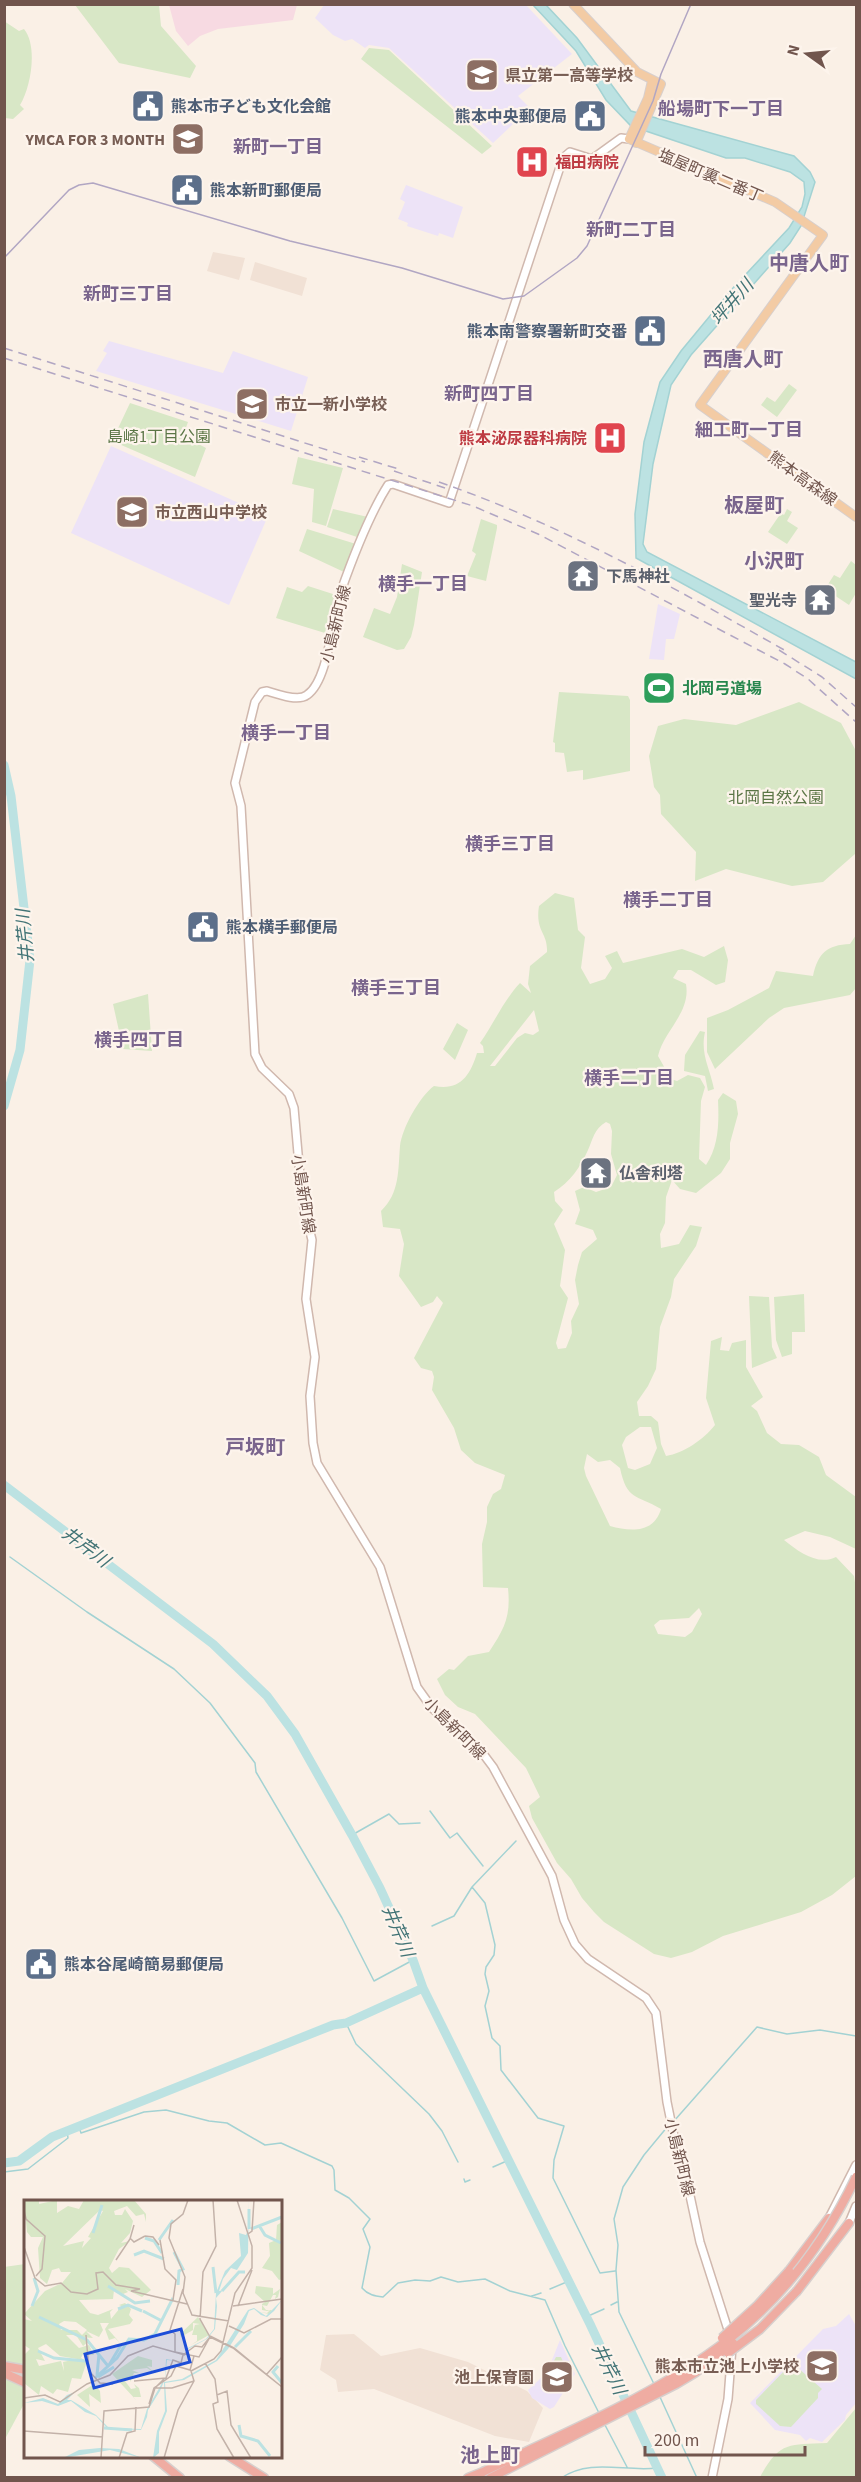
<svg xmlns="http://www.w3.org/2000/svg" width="861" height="2482" viewBox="0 0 861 2482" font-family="'Source Sans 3','Noto Sans JP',sans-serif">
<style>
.residential{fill:#f1e1d5}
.education{fill:#ede3f7}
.medical{fill:#f7dae2}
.green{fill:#d8e7c6;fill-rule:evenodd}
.water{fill:#bce2e2;stroke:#a3d2d3;stroke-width:1.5}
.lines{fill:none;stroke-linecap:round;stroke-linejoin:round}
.stream{stroke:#a3d2d3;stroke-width:1.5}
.river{stroke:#bce2e2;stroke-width:9}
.secondary-casing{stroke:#d0b8ae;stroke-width:10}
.primary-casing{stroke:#d7cfcd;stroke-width:10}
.motorway-casing{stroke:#d7cfcd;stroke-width:11}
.secondary{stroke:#fff;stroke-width:7}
.primary{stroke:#f3cba4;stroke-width:8}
.motorway{stroke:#efaca2;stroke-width:8}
.tram{stroke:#b1a6c3;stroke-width:1.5}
.rail{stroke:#b1a6c3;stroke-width:1.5;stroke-dasharray:9 6;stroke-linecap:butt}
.motorway-bridge-casing{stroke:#d7cfcd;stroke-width:11;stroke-linecap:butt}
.motorway-bridge{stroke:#efaca2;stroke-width:8}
.labels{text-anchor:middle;stroke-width:4.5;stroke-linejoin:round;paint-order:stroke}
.education-label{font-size:16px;font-weight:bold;fill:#785e54;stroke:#fdf4ec;text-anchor:start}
.service-label{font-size:16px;font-weight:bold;fill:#4e5e75;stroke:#fdf4ec;text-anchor:start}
.health-label{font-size:16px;font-weight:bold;fill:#be3a42;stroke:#fdf4ec;text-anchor:start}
.street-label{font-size:16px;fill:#71554d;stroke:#fdf4ec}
.park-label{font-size:16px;fill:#5b7646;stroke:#fdf4ec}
.worship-label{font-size:16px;font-weight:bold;fill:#5b616d;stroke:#fdf4ec;text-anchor:start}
.leisure-label{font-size:16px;font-weight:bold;fill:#27864d;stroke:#fdf4ec;text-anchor:start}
.neighbourhood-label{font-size:18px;font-weight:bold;fill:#7a658d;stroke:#fdf4ec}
.water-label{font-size:18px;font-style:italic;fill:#427476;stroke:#fdf4ec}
.quarter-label{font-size:20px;font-weight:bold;fill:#7a658d;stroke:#fdf4ec}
.inset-river{fill:none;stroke:#bce2e2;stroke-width:3}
.inset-road{fill:none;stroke:#c3b2a9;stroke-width:1.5}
.view{fill:#1d4ed8;fill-opacity:0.15;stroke:#1d4ed8;stroke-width:3}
.inset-edge{fill:none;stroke:#71554d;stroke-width:3}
</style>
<rect width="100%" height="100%" fill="#faf0e6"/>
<path class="residential" d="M213 252 245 258 239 280 207 271Z
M255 262 307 278 302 296 250 280Z
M354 2334 381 2356 420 2348 468 2362 527 2391 543 2408 529 2442 495 2436 374 2389 338 2392 336 2380 320 2370 326 2335Z"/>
<path class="education" d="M324 5H526L572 54 518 96 530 108 493 143 389 48 369 45 365 48 352 39 345 41 333 35 315 18Z
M406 185 463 207 453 238 439 233 438 236 407 226 408 223 398 219 405 202 400 199Z
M109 341 223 373 233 351 308 377 291 431 96 371 107 353 103 351Z
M111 446 268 516 229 605 71 533Z
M658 604 680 614 674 639H666L664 660 649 659Z
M849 2314 856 2326V2403L846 2415 845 2420 822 2442 810 2438 806 2441 800 2435 775 2430 750 2403 823 2329 836 2326Z
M560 2340 575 2374 554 2407 550 2409 532 2398 528 2390 539 2380 550 2365Z"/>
<path class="medical" d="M169 5V4L297 5 293 20 218 29 200 36 188 46 176 31Z"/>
<path class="green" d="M75 5H159L161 26 196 66 190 78 119 63Z
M4 21 19 31 24 29C38 46 31 87 20 105L24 109 13 119 5 118Z
M369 48 389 50 492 146 482 154 361 59Z
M789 384 797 390 777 417 761 405 767 397 775 402Z
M130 403 188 422 183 436 206 448 195 477 112 441Z
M298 457 343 468 326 526 312 522 314 489 292 484Z
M333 509 368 517 360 538 327 527Z
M787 509 792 512 787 521 798 528 787 544 768 532 781 513 784 515Z
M481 519 497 525V528L486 581 467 576 476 554 472 551Z
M307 529 356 544 344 572 299 551Z
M851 561 856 565V593L849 605 825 589 834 575 840 578Z
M402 564 422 572 414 625 411 637 404 649 397 650 363 637 374 608 390 614 397 597Z
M308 586 336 595 325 633 276 618 287 587 302 592Z
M675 679V698L643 697 644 680Z
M559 692 628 696 630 700V771L583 780V770L567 772 564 753 555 752V743L553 742Z
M799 702 841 723 856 751 855 854 823 882 792 886 726 869 695 881 696 852 661 814 660 795 654 787 649 756 658 726 684 719 736 725Z
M555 893 574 898 578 930 585 937 581 968 590 984 605 979 612 968 605 956 617 951 623 963 682 949 704 957 724 946 728 960 725 982 716 985 691 970H678L673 978 686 984C691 1013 664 1030 658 1056L671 1079 677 1081 688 1075 700 1078 705 1087 701 1101 699 1159 706 1165C719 1146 719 1122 718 1100L723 1093 736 1101 738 1114 730 1143V1159L721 1173 696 1193 680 1189 672 1180 666 1197 665 1223 660 1234 661 1248 679 1244 690 1225 702 1227 696 1246 674 1279 671 1297 660 1327 656 1369 648 1386 637 1402 639 1416H651L658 1422 661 1444 666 1456C684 1453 703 1440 715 1425L706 1398 711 1341 722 1337 720 1350 729 1351 732 1343 746 1340V1367L763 1397 751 1406 757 1411 767 1433 781 1444 799 1445 819 1457 826 1475 856 1497V1549L830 1537 805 1531 784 1540C799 1552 818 1566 836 1557L854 1576 856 1589V1876L832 1895 801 1912 723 1936 692 1952 671 1958 654 1954 604 1922 594 1912 582 1898 571 1879 557 1863 532 1818 529 1806 540 1797 526 1768 475 1714 458 1707 445 1695 437 1679 449 1669 454 1670 468 1656 489 1652C504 1629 511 1617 508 1588L483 1587 482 1544 487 1522V1507L493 1494 501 1489 505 1475 475 1463 461 1450 454 1428 432 1390 434 1377 432 1371 421 1368 414 1358 443 1303 437 1296 433 1302 421 1307 399 1276 404 1244 400 1229 383 1227 381 1211C400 1193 398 1170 400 1146 402 1128 420 1096 434 1086 460 1091 470 1076 477 1053H484L483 1046 480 1043C494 1023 504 1000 520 983L531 993 528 984 530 966 547 952C548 932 535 932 539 906ZM534 1010 539 1031 533 1035 525 1033 517 1038 495 1066H490ZM606 1122 610 1124 612 1131 611 1154 617 1175 611 1187 596 1192 584 1187 575 1191 580 1210 575 1224 593 1230 597 1239 582 1252 578 1265 575 1280 579 1304 571 1321 572 1333 566 1348 558 1349 556 1343 568 1298 560 1286 565 1250 554 1224 563 1210 555 1201 554 1192C570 1182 580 1168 588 1150 593 1139 594 1129 606 1122ZM640 1427H651L657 1448 650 1464 635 1470 628 1468 622 1445 626 1437ZM587 1454 598 1462 610 1460 620 1468C627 1501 636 1494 661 1509 654 1533 631 1532 610 1526L586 1476 584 1468ZM699 1608 702 1614 692 1632 685 1637 658 1634 654 1625 660 1620 689 1618Z
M856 935V988L850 995 784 1008 769 1018 715 1069 707 1052V1018L728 1010 769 988 776 971 813 976C818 953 827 945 850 944Z
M148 994 152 1051 123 1049 113 1004Z
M457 1023 468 1030 455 1060 443 1049Z
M700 1031 705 1032C700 1054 710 1068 714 1089L708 1091 705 1076 684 1071 685 1055Z
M804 1294 805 1332H792V1354L782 1357 776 1340 774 1297Z
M749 1296 769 1297 772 1347 777 1358 752 1368Z
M25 2264V2402L5 2439 4 2267Z
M556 2357H561L567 2371 559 2385 553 2383 549 2385 543 2381Z
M788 2367H797L822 2389 818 2393V2398L791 2427 780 2426 756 2404V2400Z
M856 2408V2477H760C780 2441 788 2445 827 2443Z"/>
<path class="water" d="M533 5H546L577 38 631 111 794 156 810 172 815 182 801 226 790 243 691 355 671 385 653 464 643 544 647 552 856 662V679L636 558 635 514 644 442 660 382 681 351 733 288 789 228 802 207 805 194 804 182 790 172 745 158H726L631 126 606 100 576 51Z"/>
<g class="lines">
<path class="stream" d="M10 1557 87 1612 174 1669 210 1703 255 1763 256 1772 342 1918 374 1981 413 1960
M430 1811 450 1838 457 1833 483 1866
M352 1835 389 1814 399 1824 420 1823
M516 1841 472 1887 485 1903 495 1945 494 1955 486 1967 485 1974 489 1991 485 2006 492 2038 500 2046 501 2070 538 2118 564 2126 554 2160 553 2178 600 2273 615 2271
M432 1926 454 1916 472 1887
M346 2023 356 2044 429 2114 442 2131 458 2162
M674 2121 757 2027 787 2034 820 2030 856 2036
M79 2127 81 2133 144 2112 166 2110 209 2121 227 2123 265 2145 281 2143 332 2166 334 2170 335 2190 349 2198 370 2219 363 2229 370 2247 362 2288C368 2295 375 2296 383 2297L398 2283 415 2280 430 2281 441 2277 458 2282 485 2279 510 2291 545 2300 565 2346 599 2413
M493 2167 509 2160
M4 2172 28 2169 68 2138 67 2131
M464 2179 465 2182 470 2180
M550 2289 569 2281
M532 2296 541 2293
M611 2305 617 2302
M586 2317 604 2309
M654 2384 619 2312 616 2270 618 2245 614 2219 623 2187 644 2155 668 2126
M660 2397 697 2478
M605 2425 627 2467
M561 2478C591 2458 624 2472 657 2468"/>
<path class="river" d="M4 765 11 796 30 960 20 1050 4 1106
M4 1485 213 1644 267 1696 295 1734 352 1835 380 1888 413 1960 423 1988 590 2324 662 2478
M4 2163 19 2161 52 2137 333 2025 346 2023 423 1988"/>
<defs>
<path id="secondary" d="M629 139 621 138 592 159 570 152 563 158 449 503 393 484 388 485C369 515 353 557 341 591 332 617 329 680 307 695 298 702 277 694 267 691L262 692 255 702 235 783 241 806 255 1054 262 1068 289 1094 294 1108 302 1199 312 1240 306 1299 315 1357 310 1396 313 1443 317 1463 380 1567 417 1687 432 1708 484 1755 493 1767 552 1876 564 1920 575 1944 588 1959 646 1998 656 2013 667 2102 679 2161 689 2191 700 2242 730 2336
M829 2218 856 2165
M849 2223 856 2206
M712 2478 728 2399 732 2347"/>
<path id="primary" d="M573 4 637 72 661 84 636 143
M652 81 648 98 629 139 775 202 823 235 700 405 856 517"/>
<path id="motorway" d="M789 2271 829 2218
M797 2291 849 2223
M4 2366 26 2370
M4 2373 26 2383
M153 2456 180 2478
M229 2456 264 2478
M468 2478 483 2472"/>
</defs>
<use href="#secondary" class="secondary-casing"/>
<use href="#primary" class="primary-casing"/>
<use href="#motorway" class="motorway-casing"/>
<use href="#secondary" class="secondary"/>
<use href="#primary" class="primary"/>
<use href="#motorway" class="motorway"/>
<path class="tram" d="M4 258 69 190 79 185 93 183 290 241 402 268 503 299 524 296 577 258 587 246 653 101 661 74 691 4"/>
<path class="rail" d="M4 348 365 462
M4 358 473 506 538 534 785 664 808 679 856 722
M359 457 402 470
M394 471 445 488
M439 482C560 524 675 588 786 651
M779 650 822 677 856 707"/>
<defs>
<path id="motorway-bridge" d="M722 2338 758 2305 789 2271
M728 2353 760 2329 797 2291
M483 2472C566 2432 655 2396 728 2340 783 2297 826 2240 856 2177
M490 2478 676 2384 696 2372 733 2343"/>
</defs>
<use href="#motorway-bridge" class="motorway-bridge-casing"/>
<use href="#motorway-bridge" class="motorway-bridge"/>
</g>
<defs>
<symbol id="school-square" viewBox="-11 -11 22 22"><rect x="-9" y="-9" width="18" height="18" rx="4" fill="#8d6e63" stroke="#fdf4ec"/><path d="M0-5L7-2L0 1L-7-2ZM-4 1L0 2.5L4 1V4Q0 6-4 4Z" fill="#fff"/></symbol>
<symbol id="civic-square" viewBox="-11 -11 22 22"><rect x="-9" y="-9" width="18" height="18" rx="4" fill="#5c6f8a" stroke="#fdf4ec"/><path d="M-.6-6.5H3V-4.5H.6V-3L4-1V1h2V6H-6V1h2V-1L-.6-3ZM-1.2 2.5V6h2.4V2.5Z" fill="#fff"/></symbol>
<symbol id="university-square" viewBox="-11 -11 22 22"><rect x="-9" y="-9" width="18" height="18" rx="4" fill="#8d6e63" stroke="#fdf4ec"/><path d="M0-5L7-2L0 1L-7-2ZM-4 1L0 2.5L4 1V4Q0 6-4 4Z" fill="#fff"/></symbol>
<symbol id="hospital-square" viewBox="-11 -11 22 22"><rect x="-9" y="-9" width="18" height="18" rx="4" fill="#e0444e" stroke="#fdf4ec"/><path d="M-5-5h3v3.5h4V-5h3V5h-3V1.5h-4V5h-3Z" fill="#fff"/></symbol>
<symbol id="temple-square" viewBox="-11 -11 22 22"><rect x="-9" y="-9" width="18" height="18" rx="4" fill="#6b7280" stroke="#fdf4ec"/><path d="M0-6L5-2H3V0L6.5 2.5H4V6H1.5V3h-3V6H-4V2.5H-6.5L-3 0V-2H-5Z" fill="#fff"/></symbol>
<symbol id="stadium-square" viewBox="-11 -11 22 22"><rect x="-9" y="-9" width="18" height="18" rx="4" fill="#2e9e5b" stroke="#fdf4ec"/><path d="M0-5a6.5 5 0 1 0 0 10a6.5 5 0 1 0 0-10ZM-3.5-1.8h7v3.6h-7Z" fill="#fff"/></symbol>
</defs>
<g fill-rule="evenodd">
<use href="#school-square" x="463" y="56" width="38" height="38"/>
<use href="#civic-square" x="129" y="87" width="38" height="38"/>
<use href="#civic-square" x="571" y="97" width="38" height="38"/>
<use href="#university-square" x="169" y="120" width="38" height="38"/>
<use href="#hospital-square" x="513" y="143" width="38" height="38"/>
<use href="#civic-square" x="168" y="171" width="38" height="38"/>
<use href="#civic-square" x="631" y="312" width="38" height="38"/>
<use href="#school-square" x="233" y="385" width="38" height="38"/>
<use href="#hospital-square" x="591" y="419" width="38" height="38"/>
<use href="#school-square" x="113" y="493" width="38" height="38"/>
<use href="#temple-square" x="564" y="557" width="38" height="38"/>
<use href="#temple-square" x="801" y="581" width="38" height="38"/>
<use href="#stadium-square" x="640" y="669" width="38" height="38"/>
<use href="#civic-square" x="184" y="908" width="38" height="38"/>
<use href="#temple-square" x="577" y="1154" width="38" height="38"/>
<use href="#civic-square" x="22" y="1945" width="38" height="38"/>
<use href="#school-square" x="803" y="2347" width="38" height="38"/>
<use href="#school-square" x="538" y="2358" width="38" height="38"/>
</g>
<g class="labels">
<g class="education-label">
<text x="505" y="81">県立第一高等学校</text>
<text x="165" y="145" text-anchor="end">YMCA FOR 3 MONTH</text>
<text x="275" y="410">市立一新小学校</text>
<text x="155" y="518">市立西山中学校</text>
<text x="799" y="2372" text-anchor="end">熊本市立池上小学校</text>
<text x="534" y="2383" text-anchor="end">池上保育園</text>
</g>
<g class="service-label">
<text x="171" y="112">熊本市子ども文化会館</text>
<text x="567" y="122" text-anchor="end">熊本中央郵便局</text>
<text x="210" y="196">熊本新町郵便局</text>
<text x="627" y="337" text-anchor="end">熊本南警察署新町交番</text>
<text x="226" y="933">熊本横手郵便局</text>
<text x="64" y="1970">熊本谷尾崎簡易郵便局</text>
</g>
<g class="health-label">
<text x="555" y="168">福田病院</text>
<text x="587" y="444" text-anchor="end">熊本泌尿器科病院</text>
</g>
<g class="street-label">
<text transform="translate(711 175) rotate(23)" y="6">塩屋町裏二番丁</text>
<text transform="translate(803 478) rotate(36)" y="6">熊本高森線</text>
<text transform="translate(335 624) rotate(-76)" y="6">小島新町線</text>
<text transform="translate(304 1194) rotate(81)" y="6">小島新町線</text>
<text transform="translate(455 1728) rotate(45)" y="6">小島新町線</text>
<text transform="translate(680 2157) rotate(76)" y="6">小島新町線</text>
</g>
<g class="park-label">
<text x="159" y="442">島崎1丁目公園</text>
<text x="776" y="803">北岡自然公園</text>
</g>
<g class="worship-label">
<text x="606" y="582">下馬神社</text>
<text x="797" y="606" text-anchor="end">聖光寺</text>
<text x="619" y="1179">仏舎利塔</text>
</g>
<g class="leisure-label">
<text x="682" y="694">北岡弓道場</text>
</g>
<g class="neighbourhood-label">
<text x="721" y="115">船場町下一丁目</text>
<text x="278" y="153">新町一丁目</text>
<text x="631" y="236">新町二丁目</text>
<text x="128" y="300">新町三丁目</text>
<text x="489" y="400">新町四丁目</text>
<text x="749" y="436">細工町一丁目</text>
<text x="423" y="590">横手一丁目</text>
<text x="286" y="739">横手一丁目</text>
<text x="510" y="850">横手三丁目</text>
<text x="668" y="906">横手二丁目</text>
<text x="396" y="994">横手三丁目</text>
<text x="139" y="1046">横手四丁目</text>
<text x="629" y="1084">横手二丁目</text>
</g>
<g class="water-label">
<text transform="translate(732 302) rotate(-49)" y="6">坪井川</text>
<text transform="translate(25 936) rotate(-95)" y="6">井芹川</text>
<text transform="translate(86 1547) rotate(37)" y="6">井芹川</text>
<text transform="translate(398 1931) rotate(67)" y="6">井芹川</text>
<text transform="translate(609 2369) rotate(64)" y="6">井芹川</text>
</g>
<g class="quarter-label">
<text x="809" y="270">中唐人町</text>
<text x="743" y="366">西唐人町</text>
<text x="754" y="512">板屋町</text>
<text x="774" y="568">小沢町</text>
<text x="255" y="1454">戸坂町</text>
<text x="490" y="2462">池上町</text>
</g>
</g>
<g transform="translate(24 2200)">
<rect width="258" height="258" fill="#faf0e6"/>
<path d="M0 0H15V4L33 0V13L44 6 55 9 60 0H110L122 14V22L120 14 112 16 103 6 90 11 91 15H98L101 9 109 21 106 33 97 43 106 41 95 49 85 68 88 73 95 67 105 68 127 90 118 97 101 89 104 92 99 94 90 90 89 99 55 100 66 113 74 115 89 109 86 112 87 119 96 108H102L95 105 101 103 107 109 105 115 109 120 106 124 84 129 96 143 91 138 85 140 81 129 85 123H76L79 130 75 137 62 131 69 138 56 137 64 142 59 146 52 135H42L55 148 65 145 70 155 59 154 57 158 63 161 57 179 48 178 44 192 33 189 29 194 17 186 15 195 0 183V155L6 149 0 145V119L8 121 0 114 21 91 38 83 47 72H37L35 68 28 70 23 84 16 78 14 48 19 37H7L3 32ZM76 10 79 11 64 37 67 38 58 48 60 41 39 46ZM40 121 52 122 63 130 58 135 53 130H37L35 124ZM22 144 36 156 53 159 39 162 40 171 37 161 15 166 12 159 21 161 14 148ZM258 22V79L255 80 248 71 238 68 246 56 245 43 252 40 253 25ZM232 86 249 88V94L256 89 254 97 251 99 252 95H249L243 106 238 105 242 110H248L245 114 236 112 243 113 246 110 243 111 238 110V104L241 102 231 93ZM174 117 185 135 167 145 173 141V135H168L171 125 176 124 169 123V130L157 137 156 134ZM114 156 128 160V167L123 166 132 174 123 168 108 170 115 173H110L106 182V178L101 181 107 189 112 188 110 184 115 188 117 197H109L113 201 88 174ZM70 184 76 191 77 203 65 194 66 207 53 195Z" fill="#d8e7c6" fill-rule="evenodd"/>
<path d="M225 0 224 53 213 70 207 68 199 79 195 91 199 90 192 98 193 106 191 129 183 139 164 149 159 162 143 160 141 179 136 191 124 210 123 217 117 230 86 229 82 227 72 216 61 212 47 201 34 206 18 201 0 203 19 198 34 204 43 195 51 192 43 200H47L72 215 85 228 117 229 123 209 141 178 142 159 159 162 164 148 182 139 190 129 192 93 201 71 217 56 215 33 222 35 224 30ZM258 100 250 111 243 117 237 115 230 109 225 111 220 124 204 149 193 161 160 180 141 183 143 211 135 232V253L129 258 133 231 141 211 140 182 158 179 192 160 224 110 230 108 242 116ZM76 248 95 249 118 258 86 250 39 258 55 250Z" fill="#bce2e2"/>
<path class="inset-river" d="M225 9V29M236 27 241 35 257 43M227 29 258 17M69 33 78 5M121 38 130 41 138 53M135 40 149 20M150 52 159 69 155 71 154 85M110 55 120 51 140 59M189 67 192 93M84 86 111 103 126 101M198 91 215 72H221M8 106 14 91 10 78M94 109 104 105 118 111M119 111 138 121M15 117 63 140 84 166M211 147 227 131M14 151 30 158 61 161M85 165 97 145M254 166 249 172 258 183M73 175 75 154M74 177 90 167M71 178 93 158 105 139 120 140 131 134 149 98M215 225 217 236 234 241 246 256M80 228 108 230"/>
<path class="inset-road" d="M164 0 159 14 147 24 145 38 161 77 159 93 168 115 205 121M0 10 2 19 21 36 18 69 12 76M224 34 228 31 230 0M121 36 129 37 135 45M106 38 110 42 121 36M136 40 141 69 152 80 149 100M0 47 11 78 21 86 37 83 47 92 63 94 74 89 72 73 79 72 92 85 116 89 107 91 163 104M92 60 106 39 110 25M159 89 146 130 151 134V152L175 157 186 137 209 148 258 187M209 106 258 99M214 106 228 70M205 126 220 133 247 119H258M62 135 65 171 76 183 89 184M186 136 210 148 258 187M186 137 176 119 179 72 192 46 189 0M159 155 171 146 178 147 186 137M181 163 191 179 193 195 203 191 207 225 227 258M242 175 258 157M110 181 142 178 149 160 157 163 159 155M130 188H148L170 181M193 195 194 202 189 204 193 229 210 258M0 198 21 195 36 202 63 184 86 175 104 156 129 146 161 155M125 204 130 188 147 176 152 166 166 170 170 156M0 231 79 237M77 258 80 211 125 207 131 188 140 179M95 258 103 233 111 231 112 207M140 258 154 210 170 181 167 171 190 159 197 151 211 93 228 68V46L213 0"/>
<path class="view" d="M157 129 166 162 70 188 61 154Z"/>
<rect width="258" height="258" class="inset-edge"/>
</g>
<rect width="861" height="2482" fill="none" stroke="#71554d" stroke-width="12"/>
<g transform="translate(807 54) rotate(285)" stroke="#fdf4ec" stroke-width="4.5" paint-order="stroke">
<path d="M0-4.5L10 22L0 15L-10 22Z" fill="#71554d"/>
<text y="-9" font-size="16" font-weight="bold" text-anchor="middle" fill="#71554d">N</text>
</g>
<path d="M645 2446v9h160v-9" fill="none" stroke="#71554d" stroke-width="3"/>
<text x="654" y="2446" font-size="18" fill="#71554d" stroke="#fdf4ec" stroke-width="4.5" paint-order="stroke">200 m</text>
</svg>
